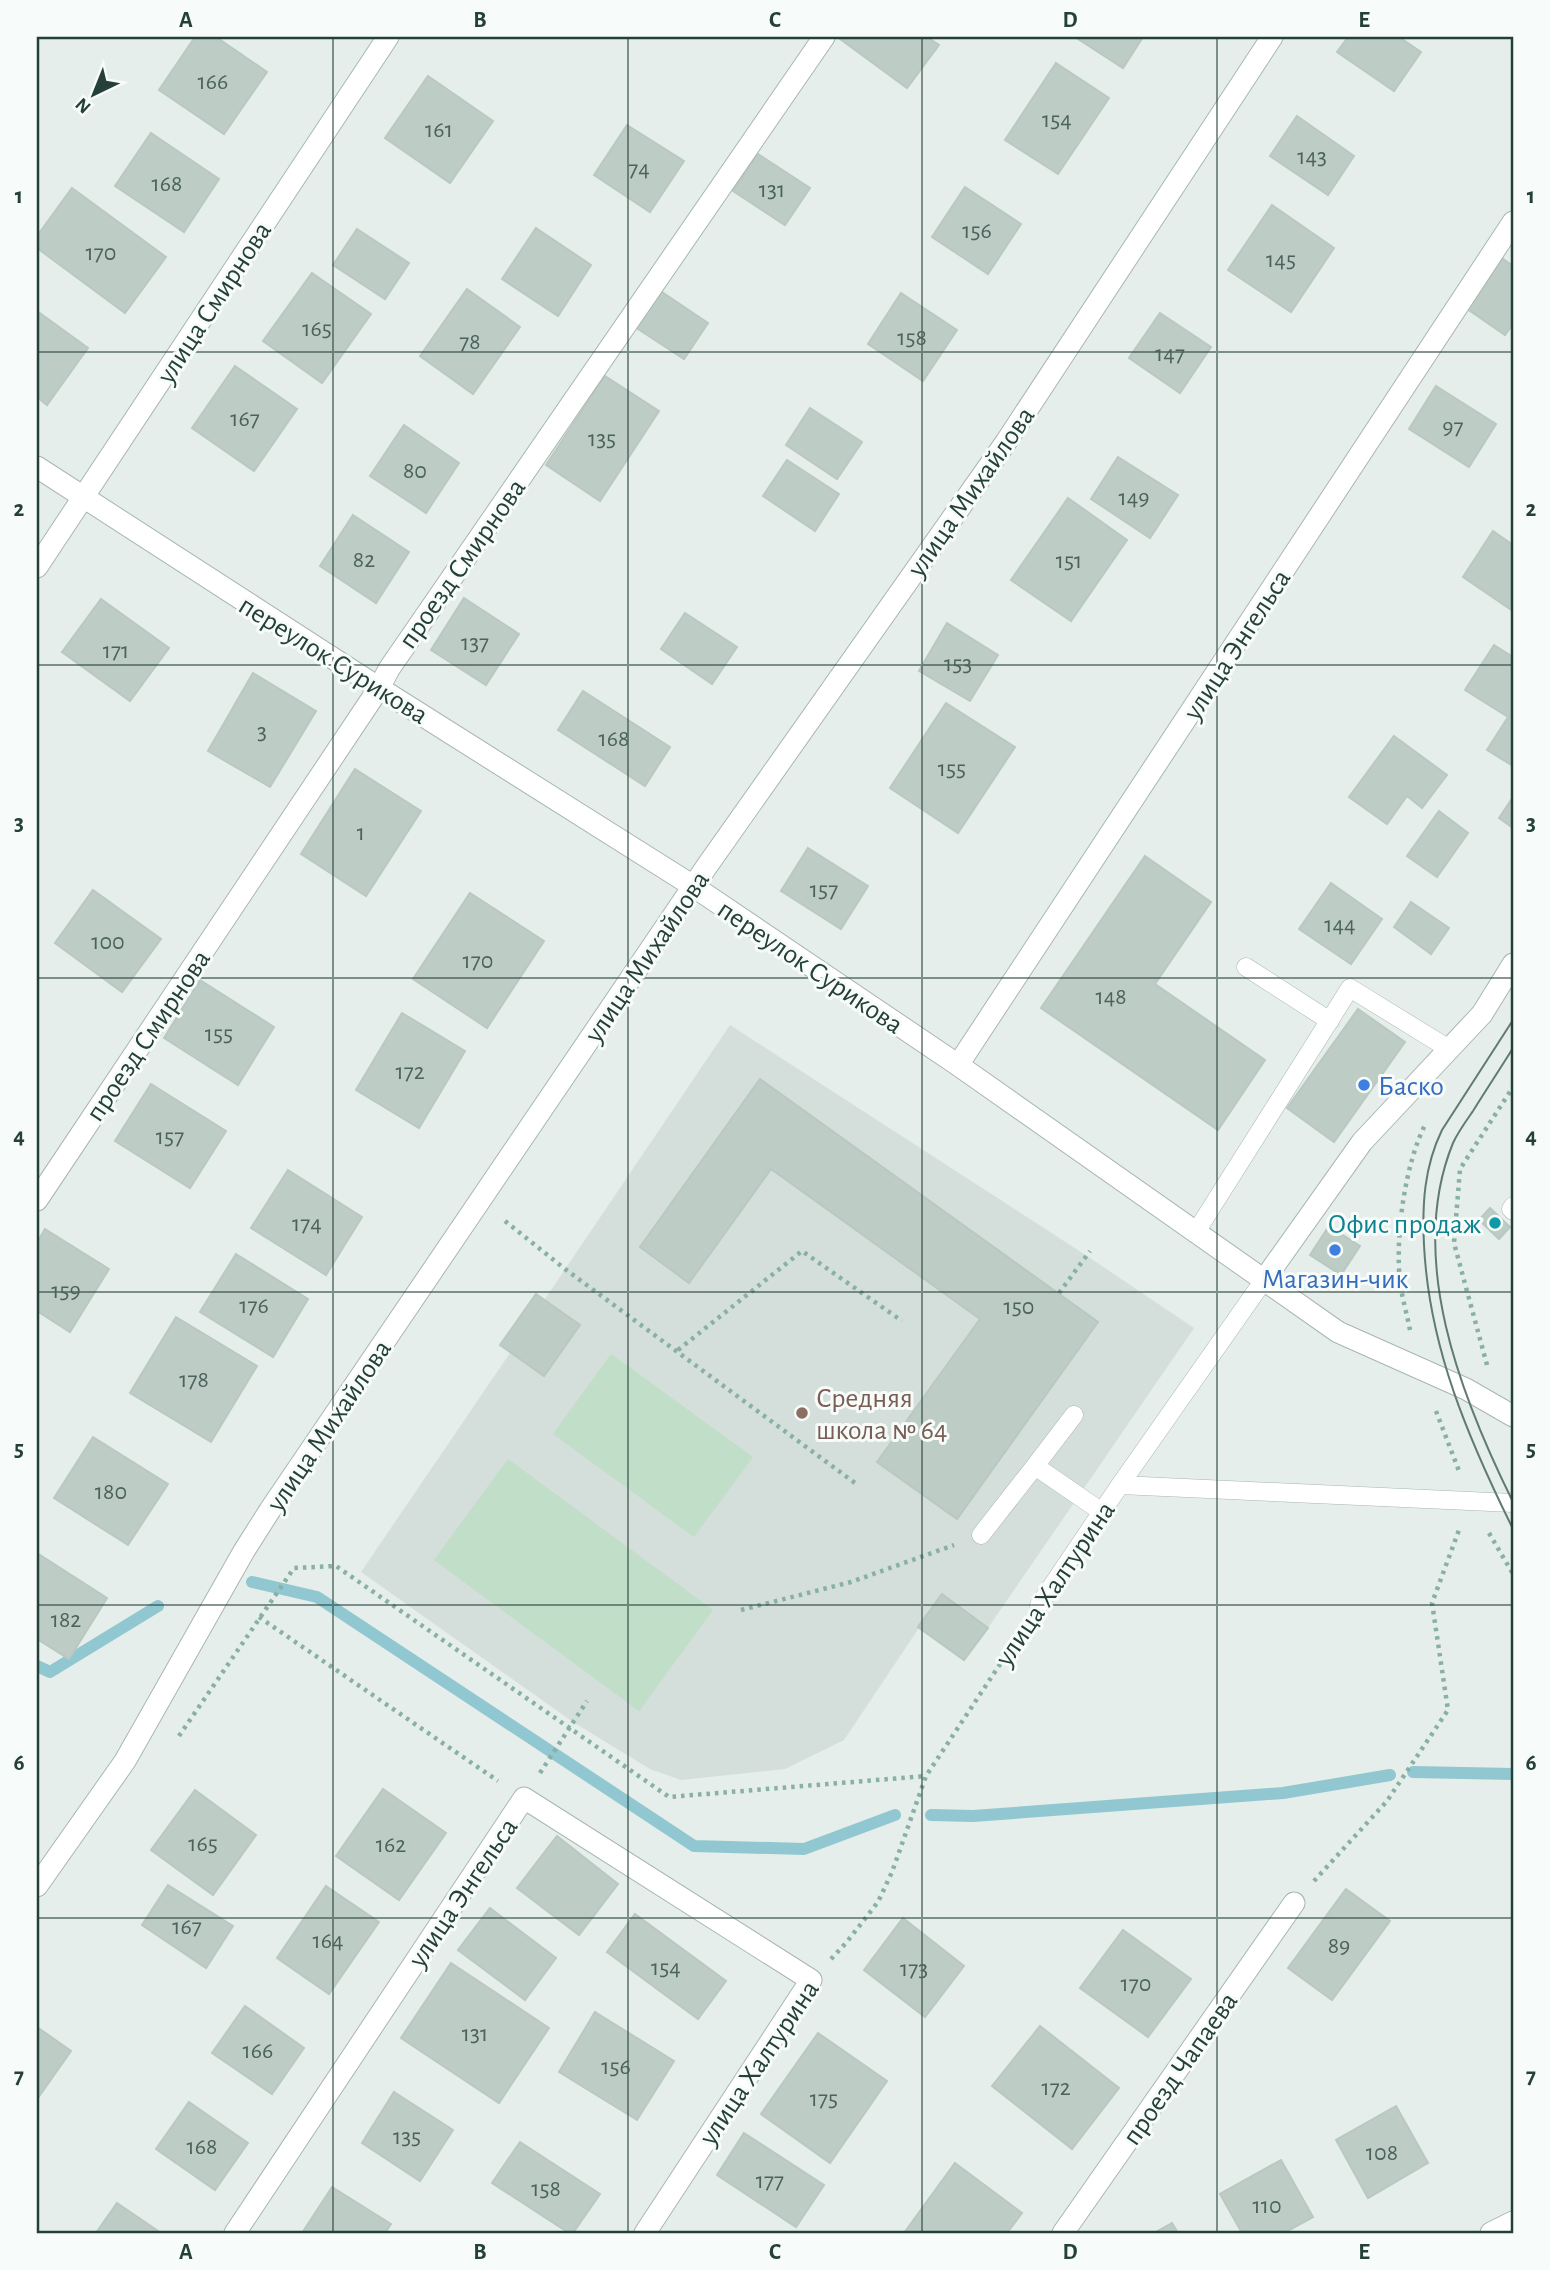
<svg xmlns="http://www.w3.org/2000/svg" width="1550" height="2270" viewBox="0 0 1550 2270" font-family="'Alegreya Sans',sans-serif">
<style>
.built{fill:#d4deda}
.green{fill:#c0dec8}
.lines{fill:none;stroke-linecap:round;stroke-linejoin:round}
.stream{stroke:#91c7d0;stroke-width:12}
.building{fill:#beccc6;stroke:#b9c8c1;stroke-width:2}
.service-casing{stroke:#a8b6b2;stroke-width:19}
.pedestrian-casing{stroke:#a8b6b2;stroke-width:23}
.minor-casing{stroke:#a8b6b2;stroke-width:23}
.path{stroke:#88b0a3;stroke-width:4.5;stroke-dasharray:3.5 5;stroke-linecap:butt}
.service{stroke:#fff;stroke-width:18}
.pedestrian{stroke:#fff;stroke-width:21}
.minor{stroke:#fff;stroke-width:21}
.tram{stroke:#607b74;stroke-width:2}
.grid{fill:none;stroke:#254039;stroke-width:2;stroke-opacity:0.55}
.shop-dot{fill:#3f7fe0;stroke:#f7fbf9;stroke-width:2.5}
.culture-dot{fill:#0f9aa8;stroke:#f7fbf9;stroke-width:2.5}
.education-dot{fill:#8d6e63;stroke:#f7fbf9;stroke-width:2.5}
.labels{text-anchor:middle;stroke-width:6;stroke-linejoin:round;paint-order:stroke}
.number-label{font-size:24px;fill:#4b635c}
.street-label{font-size:28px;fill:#254039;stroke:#f7fbf9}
.shop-label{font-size:28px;fill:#366cbe;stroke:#f7fbf9;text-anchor:start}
.culture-label{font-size:28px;fill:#0d838f;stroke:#f7fbf9;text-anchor:end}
.education-label{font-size:28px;fill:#785e54;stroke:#f7fbf9;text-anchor:start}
.neatline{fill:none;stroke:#254039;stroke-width:2.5}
.grid-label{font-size:23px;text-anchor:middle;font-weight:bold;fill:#254039}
</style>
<rect width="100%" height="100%" fill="#e6eeeb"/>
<path class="built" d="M730 1025 1087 1256 1194 1328 988 1628 941 1595 844 1740 785 1769 681 1780 650 1769 573 1722 361 1572 510 1353 500 1345 536 1294 545 1299Z"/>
<path class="green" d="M611 1354 753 1457 694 1537 553 1434Z
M508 1459 713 1610 639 1711 434 1560Z"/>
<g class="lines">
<path class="stream" d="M252 1582 317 1597 694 1846 804 1849 895 1815
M37 1666 50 1672 158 1606
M1413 1772 1513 1774
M931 1815 973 1816 1283 1793 1390 1775"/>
</g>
<path class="building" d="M195 37H216L267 72 224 134 159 90Z
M842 37H927L939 45 907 88 840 39Z
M1075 37H1143L1123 68Z
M1348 37H1399L1421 52 1394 91 1337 52Z
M1056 63 1109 98 1058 174 1005 140Z
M428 76 493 121 450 183 385 138Z
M1297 116 1354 156 1328 195 1270 156Z
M627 125 684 161 650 212 594 175Z
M151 133 219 179 184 232 115 186Z
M758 154 810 188 785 225 733 191Z
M965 187 1021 224 988 274 932 237Z
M72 188 166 257 125 313 37 248V236Z
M1272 205 1334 248 1291 312 1228 270Z
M536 228 591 265 558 316 502 279Z
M357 229 409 263 385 299 333 265Z
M1499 256 1513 266V324L1505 335 1463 306Z
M312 273 371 314 322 383 263 341Z
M656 288 708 323 684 359 632 325Z
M467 289 520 327 473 394 420 356Z
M901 293 957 330 923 381 868 344Z
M37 311 88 348 47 405 37 397Z
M1160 313 1211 347 1180 393 1129 358Z
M235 366 297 409 254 471 192 428Z
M605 376 659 411 600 501 546 465Z
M1436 386 1496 424 1469 467 1409 429Z
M810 408 862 442 837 479 786 445Z
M404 425 459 463 426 513 370 476Z
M1118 457 1178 495 1150 538 1091 499Z
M787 460 839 494 815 531 763 496Z
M1068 498 1127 540 1071 621 1011 580Z
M353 515 409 552 376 603 320 566Z
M1493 531 1513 545V611L1463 577Z
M464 598 519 634 486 685 431 650Z
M101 599 169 648 130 701 62 652Z
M685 613 737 647 712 684 661 649Z
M947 623 998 655 970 701 919 671Z
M1494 645 1513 657V766L1487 750 1508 717 1465 690Z
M253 673 316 711 270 787 208 751Z
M583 691 670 747 645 786 558 730Z
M946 703 1015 747 958 833 890 788Z
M1394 736 1447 775 1422 808 1407 796 1387 824 1349 797Z
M355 769 421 811 366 896 301 854Z
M1513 797V828L1499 818Z
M1439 811 1468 833 1437 877 1407 856Z
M808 848 868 886 841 929 781 891Z
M1145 856 1211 902 1155 984 1265 1060 1218 1130 1041 1008Z
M1331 883 1382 919 1351 964 1299 929Z
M93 890 161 939 122 992 55 943Z
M470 893 544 941 487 1028 413 979Z
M1411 902 1449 928 1431 954 1394 927Z
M200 980 274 1027 238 1085 164 1038Z
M1358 1009 1405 1042 1334 1142 1287 1108Z
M402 1013 465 1051 419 1128 356 1090Z
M760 1079 1098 1322 957 1519 877 1462 980 1319 771 1169 689 1283 640 1247Z
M151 1084 226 1131 190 1188 115 1141Z
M288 1170 362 1217 326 1275 251 1228Z
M1490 1208 1510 1227 1499 1239 1479 1220Z
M1329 1226 1360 1246 1341 1275 1310 1255Z
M45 1229 109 1269 70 1332 37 1311V1243Z
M236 1254 308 1299 273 1357 200 1312Z
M536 1294 580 1325 544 1376 500 1345Z
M176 1317 257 1366 211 1442 130 1393Z
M93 1437 168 1484 128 1545 54 1498Z
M37 1553 107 1598 69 1659 37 1639Z
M942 1594 988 1628 964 1660 918 1627Z
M383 1789 446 1833 399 1900 336 1856Z
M195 1790 256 1835 213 1895 151 1850Z
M557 1836 618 1884 579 1935 517 1888Z
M168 1885 233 1926 206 1968 142 1925Z
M326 1886 379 1922 329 1994 277 1958Z
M1346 1889 1390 1921 1332 2000 1288 1968Z
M490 1908 556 1958 525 2000 458 1950Z
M635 1914 726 1981 698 2019 607 1952Z
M903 1918 964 1966 925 2017 864 1970Z
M1123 1930 1191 1979 1148 2037 1080 1988Z
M451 1963 549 2028 499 2103 401 2038Z
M245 2006 304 2048 272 2094 212 2053Z
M595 2012 674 2061 637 2120 559 2072Z
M1040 2026 1119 2088 1072 2149 992 2086Z
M37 2027 71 2051 38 2098 37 2097Z
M818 2033 887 2081 830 2163 761 2114Z
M394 2092 453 2130 420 2181 362 2143Z
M189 2102 248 2143 215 2190 156 2149Z
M1396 2106 1428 2163 1368 2198 1336 2140Z
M744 2133 824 2185 796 2227 717 2175Z
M520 2142 600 2194 573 2233H569L492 2183Z
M1281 2160 1313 2217 1284 2233H1242L1220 2194Z
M955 2163 1022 2213 1007 2233H904Z
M332 2187 391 2224 385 2233H302Z
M117 2203 161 2233H96Z
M1172 2223 1178 2233H1154Z"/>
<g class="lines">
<defs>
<path id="service" d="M1246 967 1330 1021
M1513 1206 1511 1209 1513 1211
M1196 1232 1350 988 1449 1049
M1035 1466 1074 1415
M1120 1485 1513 1503
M981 1535 1035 1466 1102 1512
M1039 1605 1120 1485 1264 1280"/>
<path id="pedestrian" d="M1264 1280 1362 1142 1482 1014"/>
<path id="minor" d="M37 467 379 688 693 886 958 1065 1338 1332 1466 1389 1513 1416
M37 567 388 37
M1482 1014 1513 964
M958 1065 1513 222
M37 1200 379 688 389 669 824 37
M37 1886 125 1761 244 1551 270 1510 707 866 1006 442 1272 37
M235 2233 524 1798 811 1980 645 2233
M1063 2233 1294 1903
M1491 2233 1513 2222"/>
</defs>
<use href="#service" class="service-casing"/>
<use href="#pedestrian" class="pedestrian-casing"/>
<use href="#minor" class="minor-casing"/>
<path class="path" d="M505 1221 565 1269 855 1483
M1059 1293 1090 1251
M1410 1330C1407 1314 1402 1298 1400 1282 1395 1236 1405 1163 1426 1123
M678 1350 802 1251 902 1321
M1487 1365 1454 1243 1460 1169 1513 1087
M1436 1411 1459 1471
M1489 1533 1513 1574
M741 1610 851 1582 954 1545
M259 1617 498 1781
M179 1736 294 1568 336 1566 669 1797 926 1776
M540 1773 587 1701
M1314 1881 1387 1801 1448 1710 1432 1603 1459 1530
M831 1959 846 1943 878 1902 892 1872 926 1776 1024 1628"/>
<use href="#service" class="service"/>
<use href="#pedestrian" class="pedestrian"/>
<use href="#minor" class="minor"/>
<path class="tram" d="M1513 1020 1442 1130C1424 1167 1422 1205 1424 1245 1429 1347 1468 1438 1513 1529
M1513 1048C1500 1069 1486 1090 1473 1111 1466 1121 1458 1132 1453 1143 1406 1258 1461 1397 1513 1502"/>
</g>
<path class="grid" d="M333 37V2233M628 37V2233M922 37V2233M1217 37V2233M37 352H1513M37 665H1513M37 978H1513M37 1292H1513M37 1605H1513M37 1918H1513"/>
<g class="shop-dot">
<circle cx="1364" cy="1085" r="7"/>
<circle cx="1335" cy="1250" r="7"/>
</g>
<circle class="culture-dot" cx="1495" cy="1223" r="7"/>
<circle class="education-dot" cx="802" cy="1413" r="7"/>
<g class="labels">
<g class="number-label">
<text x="213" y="89">166</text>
<text x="1057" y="127">154</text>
<text x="439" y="137">161</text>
<text x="1312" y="164">143</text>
<text x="639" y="176">74</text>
<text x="167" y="191">168</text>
<text x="772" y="197">131</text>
<text x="977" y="238">156</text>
<text x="101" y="260">170</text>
<text x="1281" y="267">145</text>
<text x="317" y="336">165</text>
<text x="912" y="345">158</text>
<text x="470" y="349">78</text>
<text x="1170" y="361">147</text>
<text x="245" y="426">167</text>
<text x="1453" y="434">97</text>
<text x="602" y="446">135</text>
<text x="415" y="478">80</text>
<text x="1134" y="505">149</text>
<text x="364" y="567">82</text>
<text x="1069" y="568">151</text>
<text x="475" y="650">137</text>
<text x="116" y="658">171</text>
<text x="958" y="671">153</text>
<text x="262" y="739">3</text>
<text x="614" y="746">168</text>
<text x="952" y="776">155</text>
<text x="361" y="840">1</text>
<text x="824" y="897">157</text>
<text x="1340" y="932">144</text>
<text x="108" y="949">100</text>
<text x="478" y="968">170</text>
<text x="1111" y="1004">148</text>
<text x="219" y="1041">155</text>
<text x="410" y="1079">172</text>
<text x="170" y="1144">157</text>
<text x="307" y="1231">174</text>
<text x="66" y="1298">159</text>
<text x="254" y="1313">176</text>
<text x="1019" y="1314">150</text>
<text x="194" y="1387">178</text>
<text x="111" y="1499">180</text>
<text x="66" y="1627">182</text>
<text x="203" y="1851">165</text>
<text x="391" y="1852">162</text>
<text x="187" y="1934">167</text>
<text x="328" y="1948">164</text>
<text x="1339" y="1953">89</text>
<text x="666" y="1975">154</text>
<text x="914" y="1976">173</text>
<text x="1136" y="1991">170</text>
<text x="475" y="2041">131</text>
<text x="258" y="2058">166</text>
<text x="616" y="2074">156</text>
<text x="1056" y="2095">172</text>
<text x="824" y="2106">175</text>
<text x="407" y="2144">135</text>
<text x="202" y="2154">168</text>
<text x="1382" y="2160">108</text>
<text x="770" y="2188">177</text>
<text x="546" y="2196">158</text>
<text x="1267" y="2213">110</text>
</g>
<g class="street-label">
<text transform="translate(213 302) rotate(-57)" y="10">улица Смирнова</text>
<text transform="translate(970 491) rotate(-55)" y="10">улица Михайлова</text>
<text transform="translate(461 563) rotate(-55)" y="10">проезд Смирнова</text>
<text transform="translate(1236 644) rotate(-57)" y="10">улица Энгельса</text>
<text transform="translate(334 659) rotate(32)" y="10">переулок Сурикова</text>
<text transform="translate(646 956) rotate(-56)" y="10">улица Михайлова</text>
<text transform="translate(811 966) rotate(34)" y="10">переулок Сурикова</text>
<text transform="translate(147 1035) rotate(-56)" y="10">проезд Смирнова</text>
<text transform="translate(328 1425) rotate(-56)" y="10">улица Михайлова</text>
<text transform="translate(1054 1583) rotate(-56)" y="10">улица Халтурина</text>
<text transform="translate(462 1892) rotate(-56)" y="10">улица Энгельса</text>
<text transform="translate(758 2062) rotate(-56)" y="10">улица Халтурина</text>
<text transform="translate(1179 2068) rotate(-55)" y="10">проезд Чапаева</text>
</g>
<g class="shop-label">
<text x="1378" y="1095">Баско</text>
<text x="1335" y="1288" text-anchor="middle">Магазин-чик</text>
</g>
<g class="culture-label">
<text x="1481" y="1233">Офис продаж</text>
</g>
<g class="education-label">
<text x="816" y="1407">Средняя<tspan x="816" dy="32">школа № 64</tspan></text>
</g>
</g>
<rect width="1550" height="2270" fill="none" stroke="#f7fbf9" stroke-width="77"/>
<g transform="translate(94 94) rotate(223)" stroke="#f7fbf9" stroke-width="5" paint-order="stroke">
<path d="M0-5L12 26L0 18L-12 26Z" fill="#254039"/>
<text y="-10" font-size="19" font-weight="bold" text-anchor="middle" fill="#254039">N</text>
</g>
<rect x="38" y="38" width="1474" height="2194" class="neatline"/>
<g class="grid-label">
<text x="186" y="27">A</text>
<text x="480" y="27">B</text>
<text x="775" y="27">C</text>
<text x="1070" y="27">D</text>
<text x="1364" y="27">E</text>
<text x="19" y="203">1</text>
<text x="1531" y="203">1</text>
<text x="19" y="516">2</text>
<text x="1531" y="516">2</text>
<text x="19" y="830">3</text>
<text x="1531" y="830">3</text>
<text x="19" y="1143">4</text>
<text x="1531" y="1143">4</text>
<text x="19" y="1456">5</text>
<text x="1531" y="1456">5</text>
<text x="19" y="1770">6</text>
<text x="1531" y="1770">6</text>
<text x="19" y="2083">7</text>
<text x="1531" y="2083">7</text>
<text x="186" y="2259">A</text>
<text x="480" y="2259">B</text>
<text x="775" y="2259">C</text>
<text x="1070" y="2259">D</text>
<text x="1364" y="2259">E</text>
</g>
</svg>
